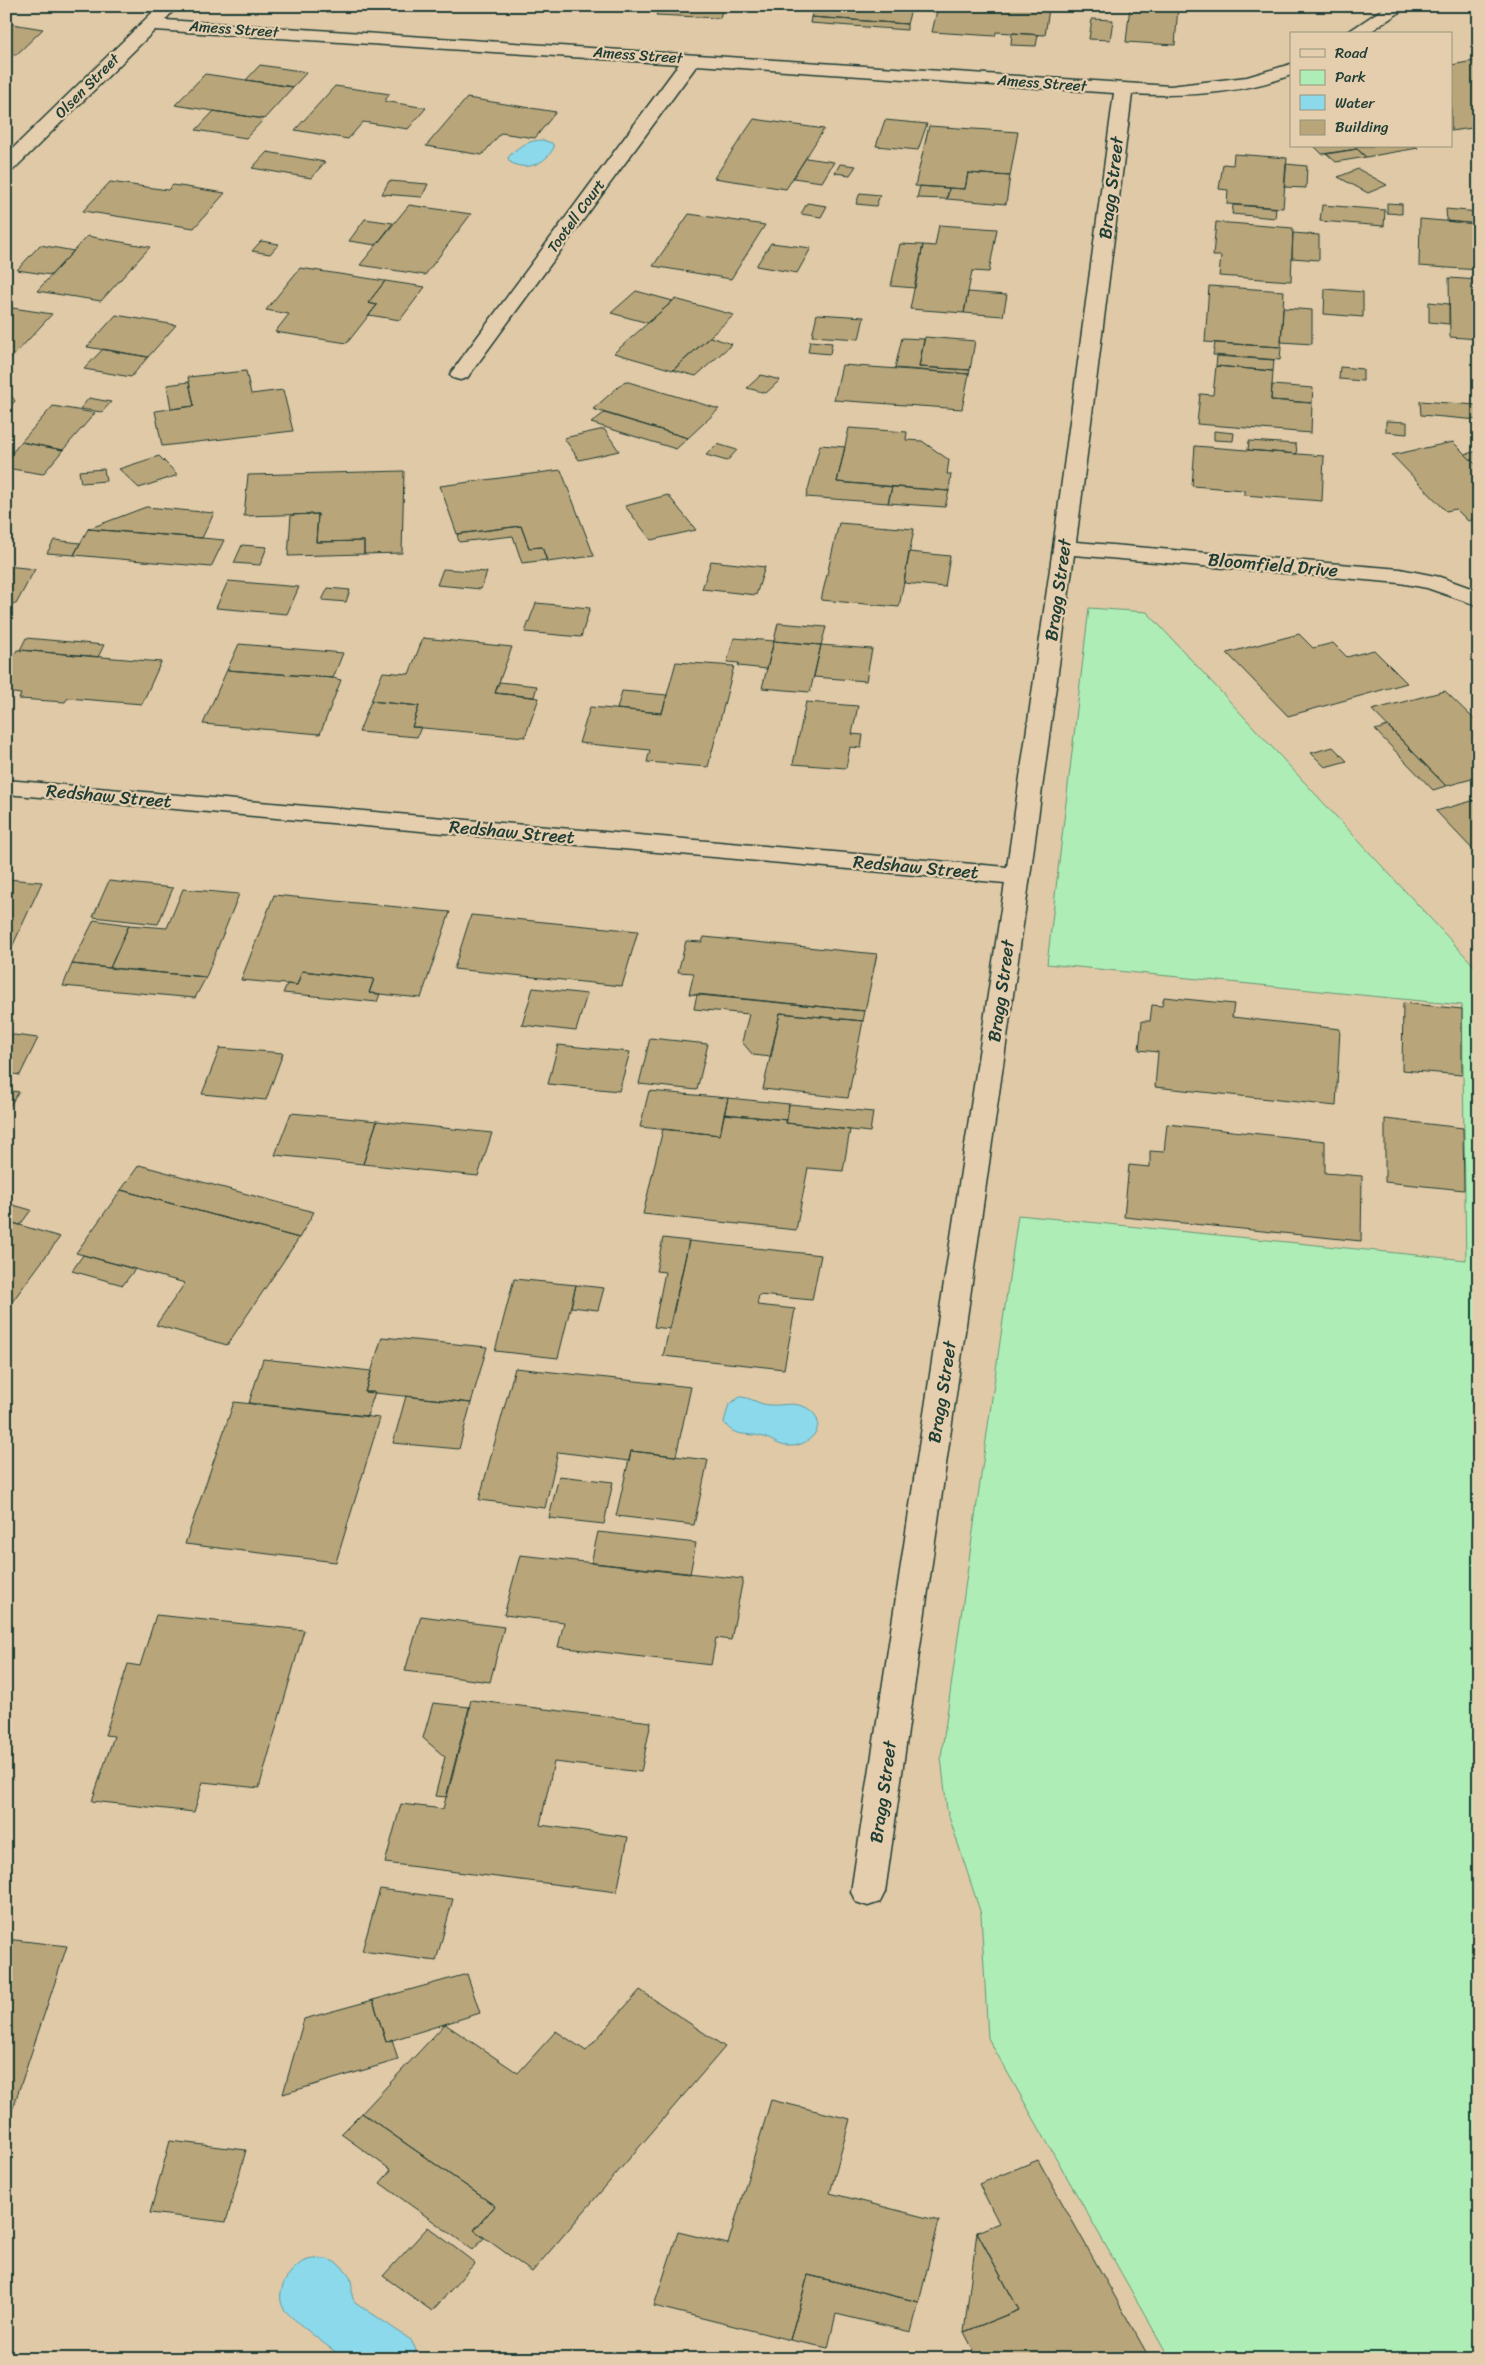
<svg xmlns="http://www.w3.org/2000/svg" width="1485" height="2365" viewBox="0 0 1485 2365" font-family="Sriracha,sans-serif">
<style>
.green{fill:#aeeeb6;stroke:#669675}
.water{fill:#8cd9eb;stroke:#609ba2}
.building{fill:#b9a57a;stroke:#1f3d34}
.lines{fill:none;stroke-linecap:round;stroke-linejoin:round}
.street-casing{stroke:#1f3d34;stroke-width:3}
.street{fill:#e5ceae;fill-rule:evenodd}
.labels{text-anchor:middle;stroke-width:4.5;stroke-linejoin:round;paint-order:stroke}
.far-street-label{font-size:15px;fill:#1f3d34;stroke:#e5ceae}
.street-label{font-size:18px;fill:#1f3d34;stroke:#e5ceae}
</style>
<rect width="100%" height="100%" fill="#e0c9a6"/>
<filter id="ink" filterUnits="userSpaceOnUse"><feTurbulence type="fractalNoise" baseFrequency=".02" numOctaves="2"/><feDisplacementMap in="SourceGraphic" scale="10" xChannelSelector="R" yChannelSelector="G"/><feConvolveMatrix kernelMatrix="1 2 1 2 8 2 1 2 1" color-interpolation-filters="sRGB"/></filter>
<g filter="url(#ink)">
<path class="green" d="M1089 608 1147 612 1479 971V2359H1170L988 2038 981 1914 947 1810 941 1757 1018 1215 1466 1260 1462 1005 1047 964Z"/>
<path class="water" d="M542 140 552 143 554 147C546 164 526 172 510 162L508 158C515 147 530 140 542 140Z
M740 1397C751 1397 759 1405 770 1405 783 1406 794 1401 807 1408 831 1422 811 1447 789 1446 777 1446 771 1438 760 1436 745 1433 733 1437 724 1422L729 1404Z
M327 2259C341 2264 351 2271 352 2287 352 2293 351 2296 355 2302L411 2340 416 2350 412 2359C398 2359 358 2362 347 2359 340 2357 288 2316 284 2309 273 2292 291 2265 308 2260 314 2258 321 2259 327 2259Z"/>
<path class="building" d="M21 6H56L52 11Z
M560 6H635L633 10 605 8 603 10Z
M660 6H723L720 18 656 15Z
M815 6H912L907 24 811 17Z
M938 6H1005L1049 9 1045 35 996 32 995 36 932 32Z
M1130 6H1178L1175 45 1126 42Z
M811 17 907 24V30L810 23Z
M1092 19 1113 20 1110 40 1089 39Z
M6 23 43 29 16 55 6 54Z
M1012 33 1038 35 1036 46 1011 45Z
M1474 61 1479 67V127L1451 131V65Z
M260 65 307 72 293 87 246 80Z
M205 74 246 80 293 87 264 119 175 105Z
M335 86 390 94 384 101 426 108 408 129 363 122 348 139 295 130Z
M467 98 556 112 535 138 501 133 482 155 426 146Z
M214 111 264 119 246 138 196 130Z
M754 119 824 129 786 189 714 178Z
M885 120 927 124 918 150 876 146Z
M929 126 1018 132 1010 176 968 173 965 189 915 186Z
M1314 146H1416L1418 148 1366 157 1357 149 1322 154Z
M1357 149 1366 157 1336 162 1327 154Z
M267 152 325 162 311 178 252 168Z
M1234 154 1287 158 1283 208 1227 204 1228 190 1219 189 1223 164 1233 165Z
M806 158 834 162 822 182 793 178Z
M840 164 856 166 850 175 835 173Z
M1286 164 1307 166 1306 188 1284 187Z
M1358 169 1387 185 1368 193 1338 177Z
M968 173 1010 176 1006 204 947 199 949 188 965 189Z
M389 181 428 184 422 197 382 194Z
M110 182 168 190 173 185 225 193 194 228 83 211Z
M920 186 949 188 947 199 917 198Z
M860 193 880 195 876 206 856 204Z
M807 203 827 206 821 217 801 214Z
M1387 203 1402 204V214L1387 213Z
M409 205 471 214 425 275 360 265Z
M1233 205 1276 208 1275 218 1232 214Z
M1322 205 1385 210 1384 226 1320 221Z
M1446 209 1479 212V224L1447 221Z
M689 214 765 225 731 279 653 266Z
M365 219 393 223 376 245 349 241Z
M1420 219 1479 224V270L1419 266Z
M1216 222 1293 228 1291 281 1219 276 1221 256H1213Z
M939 225 997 229 989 272 972 271 964 313 910 309 923 245 935 246Z
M1293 233 1319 235V260L1292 258Z
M87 236 150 247 101 301 37 291Z
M261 241 279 244 270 254 252 251Z
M771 243 811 248 797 273 756 266Z
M900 244 923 245 915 288 891 286Z
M40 245 74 251 51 275 17 270Z
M300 268 385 281 368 303 377 305 347 343 275 332 289 314 266 310Z
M1449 278 1479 280V339L1450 337Z
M385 281 425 287 400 320 369 315 377 305 368 303Z
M1209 286 1284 291 1281 347 1205 342Z
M1325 289 1363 292V317L1324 314Z
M636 291 673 301 648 323 611 313Z
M968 292 1007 295 1003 316 964 313Z
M675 299 734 315 673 370 614 353Z
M1429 302 1449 304V324L1429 322Z
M6 307 52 314 6 364Z
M1283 308 1312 310V344L1281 342Z
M817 314 864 317 859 339 812 336Z
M116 315 176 325 148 357 87 347Z
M710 337 732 344 696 376 673 370Z
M925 337 975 341 970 370 919 367Z
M902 338 924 339 919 367 970 370 969 374 895 368Z
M810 341 832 343 830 354 808 352Z
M1215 343 1281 347 1280 360 1213 355Z
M103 349 148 357 131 377 84 369Z
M1217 356 1274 360 1273 371 1216 366Z
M842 365 969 374 962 409 834 400Z
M1216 366 1273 371 1271 400 1312 403 1311 433 1197 424 1200 394 1213 395Z
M1340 367 1363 369V381L1339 379Z
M246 371 251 394 283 390 293 431 162 446 155 411 194 406 188 377Z
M761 375 780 380 766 393 747 388Z
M625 381 719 409 688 438 593 409Z
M189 382 194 406 171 409 167 385Z
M1272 385 1313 388 1312 403 1271 400Z
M6 388 15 401 6 411Z
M89 398 111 402 102 412 80 409Z
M1420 401 1477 405 1478 420 1421 415Z
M53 406 95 413 63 450 21 442Z
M604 413 688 438 676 449 591 423Z
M1386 421 1407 422V434L1386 432Z
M849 428 907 432 906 440 922 441 949 460 947 474H951L949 491 837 482Z
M604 429 619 451 579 460 564 438Z
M1214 431 1234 433 1233 441 1214 440Z
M1249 441 1296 444 1297 454 1248 450Z
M21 442 63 450 43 474 6 468V460Z
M1453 442 1479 468V518L1468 521 1456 509 1446 511 1392 455Z
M717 444 737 450 727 461 706 455Z
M820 445 845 447 837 482 892 487 888 503 806 497Z
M1195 446 1324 456 1322 501 1244 495V490L1192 486Z
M1479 451V468L1465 454Z
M159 456 178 475 139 488 119 469Z
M104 469 106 481 81 483 79 471Z
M561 470 594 556 547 562 542 547 529 548 521 526 457 534 440 486Z
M404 471 402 553 364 554V541L316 542 318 514 244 516 248 475Z
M892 487 949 491 945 507 888 503Z
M668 495 696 530 651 540 625 506Z
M146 507 214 513 202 538 88 529Z
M318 514 316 542 364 541V554L288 556 291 515Z
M839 523 914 529 899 607 821 600Z
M521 526 529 548 542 547 547 560 522 563 513 536 459 542 457 534Z
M88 529 202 538 224 540 211 567 74 555Z
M54 540 80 543 74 555 47 553Z
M242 545 267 547 260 565 234 563Z
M909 552 950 556 945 587 904 583Z
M711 561 765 567 756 595 702 589Z
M6 566 35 569 16 604 6 603Z
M443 569 487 572 481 589 437 585Z
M228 581 299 587 287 614 216 608Z
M328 588 350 590 346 602 322 600Z
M536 603 590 608 581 637 525 632Z
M778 623 826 627 821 645 774 641Z
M1299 634 1313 648 1333 643 1347 657 1374 650 1407 683 1288 716 1227 653Z
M26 638 104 645 98 657 20 650Z
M423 638 512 647 495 693 539 698 525 737 412 727 419 706 371 701 383 672 409 674Z
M734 638 774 641 767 669 738 666 739 663 727 662Z
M774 641 821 645 810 692 762 688Z
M239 644 343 653 333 678 227 670Z
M821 645 872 649 866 681 814 677Z
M17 650H20L161 662 142 704 68 698 65 702 19 699 21 694 6 692V671Z
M676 662 734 666 708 767 647 762 650 750 579 743 590 707 662 713Z
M227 670 333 678 341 680 320 734 203 724Z
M499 682 537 686 534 697 495 693Z
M622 691 667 695 662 713 617 709Z
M1445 691 1479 724V777L1446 786 1372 710Z
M371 701 419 706 412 727H421L417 737 359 732Z
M806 702 858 706 852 734 863 735 861 748 850 747 846 768 793 764Z
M1388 726 1446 786 1433 790 1375 730Z
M1333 747 1347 761 1325 767 1311 753Z
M1479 799V853L1477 854 1436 811Z
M6 879 42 882 6 960Z
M109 881 173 888 158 924 93 917Z
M183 889 239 894 206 977 110 968 129 925 167 928Z
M274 895 450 912 421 998 369 993 374 979 302 971 297 985 241 980Z
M471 915 638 931 622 986 454 969Z
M94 920 129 925 110 968 72 964Z
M704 937 877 954 865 1011 689 994 694 973 678 972 686 941 702 942Z
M72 964 110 968 206 977 195 998 63 986Z
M302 971 374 979 369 993 380 994 377 1002 283 993 287 984 297 985Z
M533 988 587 994 576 1031 522 1025Z
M697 994 865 1011 863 1021 780 1013 771 1057 753 1055 742 1042 749 1014 694 1009Z
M1164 997 1234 1004 1232 1017 1340 1029 1336 1106 1155 1087 1158 1052 1139 1050 1142 1021H1150L1152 1005 1162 1006Z
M1403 1003 1462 1009V1075L1402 1070Z
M780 1013 863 1021 848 1098 763 1089Z
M6 1034 38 1038 20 1075 6 1073Z
M650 1038 708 1044 697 1090 639 1084Z
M558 1045 630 1052 619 1091 548 1084Z
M220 1048 283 1053 266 1100 202 1094Z
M6 1090 19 1092 6 1111Z
M649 1091 728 1098 720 1135 640 1127Z
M728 1098 789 1104 787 1120 724 1114Z
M789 1104 873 1112 870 1132 786 1123Z
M291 1113 377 1121 363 1164 275 1155Z
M724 1114 787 1120 786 1123 850 1130 843 1171 808 1168 796 1230 643 1214 663 1129 720 1135Z
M1385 1119 1463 1128 1464 1190 1385 1182Z
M377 1121 492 1133 478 1176 363 1164Z
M1167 1124 1325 1141V1173L1362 1176 1361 1241 1124 1217 1129 1165 1150 1167V1151L1164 1152Z
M139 1165 314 1212 299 1238 121 1190Z
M121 1190 299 1238 227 1345 156 1325 185 1283 76 1253Z
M6 1203 31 1210 20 1225 6 1221Z
M6 1221 60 1237 6 1310Z
M663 1238 689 1241 670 1329 654 1327 665 1272 656 1271Z
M689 1241 821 1255 812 1300 759 1295 757 1305 795 1309 784 1369 663 1356Z
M83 1255 135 1269 123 1285 72 1271Z
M514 1279 576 1285 558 1358 495 1351Z
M576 1285 604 1288 598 1310 571 1307Z
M382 1337 487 1347 471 1403 365 1392Z
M263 1359 371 1371 365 1392H375L367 1416 249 1403Z
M515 1368 691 1387 676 1456 631 1451 629 1461 558 1452 545 1508 479 1500Z
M406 1396 471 1403 459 1449 393 1443Z
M234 1402 380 1418 336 1562 185 1544Z
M631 1451 708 1460 694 1525 616 1516Z
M559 1476 613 1482 604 1524 549 1518Z
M598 1532 696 1543 690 1574 591 1563Z
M520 1555 743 1579 731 1640 716 1638 711 1665 558 1647 564 1622 504 1615Z
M156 1615 304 1630 259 1788 203 1782 194 1812 92 1801 114 1736 105 1735 128 1664 140 1666Z
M421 1616 504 1627 490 1682 405 1671Z
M471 1700 651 1722 641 1772 554 1762 540 1825 628 1837 617 1892 385 1863 401 1804 443 1809Z
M433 1703 470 1707 447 1797 435 1796 445 1757 423 1738Z
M380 1889 453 1899 436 1961 362 1951Z
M6 1939 67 1946 6 2129Z
M467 1974 480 2013 386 2042 373 2000Z
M640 1990 725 2047 532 2272 474 2230 495 2206 362 2113 445 2024 518 2073 556 2031 586 2051Z
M373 2000 386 2042 392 2039 398 2060 283 2094 304 2019Z
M771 2100 850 2119 830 2193 939 2221 919 2302 808 2275 790 2340 654 2306 678 2232 728 2244Z
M362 2113 495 2206 474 2230 484 2238 473 2250 380 2183 391 2170 341 2134Z
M170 2141 246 2150 226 2222 150 2213Z
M1038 2160 1150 2359H978L964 2332 1019 2310 977 2232 999 2223 979 2184Z
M428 2227 475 2263 432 2311 383 2276Z
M977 2232 1019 2310 964 2332Z
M808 2275 919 2302 911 2332 836 2314 828 2348 790 2340Z
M900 2354 937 2359H899Z"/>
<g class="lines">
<defs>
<path id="street" d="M162 6 170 7 173 11 165 20 1170 86 1247 77 1291 64V75C1241 94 1186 97 1132 94L1076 542 1400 569 1440 577 1479 591V606L1427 588 1400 583 1074 555 1030 876 885 1892 880 1902 868 1906 856 1902 851 1892 1005 883 6 794V780L1007 867 1053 548 1114 93 697 65 467 378 460 380 453 378 450 374 679 64 155 30 13 170 6 172V155L158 7Z
M1387 6H1409L1367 34H1345Z"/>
</defs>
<use href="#street" class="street-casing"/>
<use href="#street" class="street"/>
</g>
</g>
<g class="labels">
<g class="far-street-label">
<text transform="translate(234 29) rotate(4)" y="5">Amess Street</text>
<text transform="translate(638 55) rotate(4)" y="5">Amess Street</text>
<text transform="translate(1042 83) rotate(4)" y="5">Amess Street</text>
<text transform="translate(87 86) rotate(-45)" y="5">Olsen Street</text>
<text transform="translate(576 216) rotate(-54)" y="5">Tootell Court</text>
</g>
<g class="street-label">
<text transform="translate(1111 188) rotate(-83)" y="6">Bragg Street</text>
<text transform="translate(1273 565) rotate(5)" y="6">Bloomfield Drive</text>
<text transform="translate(1058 590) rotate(-82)" y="6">Bragg Street</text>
<text transform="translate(109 796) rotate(5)" y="6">Redshaw Street</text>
<text transform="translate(512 832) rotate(5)" y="6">Redshaw Street</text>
<text transform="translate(916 867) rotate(5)" y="6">Redshaw Street</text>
<text transform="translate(1001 991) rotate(-82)" y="6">Bragg Street</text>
<text transform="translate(942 1392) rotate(-81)" y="6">Bragg Street</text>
<text transform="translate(883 1792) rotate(-82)" y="6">Bragg Street</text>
</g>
</g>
<rect width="1485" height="2365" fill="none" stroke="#e5ceae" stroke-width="25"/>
<rect x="12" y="12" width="1460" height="2340" fill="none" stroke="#1f3d34" stroke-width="2" filter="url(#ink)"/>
<rect x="1290" y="32" width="162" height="115" fill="#e5ceae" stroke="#96947d"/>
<rect x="1300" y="49" width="25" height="8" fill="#e5ceae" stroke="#96947d"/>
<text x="1335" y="58" font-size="15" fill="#1f3d34">Road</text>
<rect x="1300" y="70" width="25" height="15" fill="#aeeeb6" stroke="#96947d"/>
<text x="1335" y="82" font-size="15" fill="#1f3d34">Park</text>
<rect x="1300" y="95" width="25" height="15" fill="#8cd9eb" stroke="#96947d"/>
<text x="1335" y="108" font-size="15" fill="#1f3d34">Water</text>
<rect x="1300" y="120" width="25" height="15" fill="#b9a57a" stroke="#96947d"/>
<text x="1335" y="132" font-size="15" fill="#1f3d34">Building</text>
</svg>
